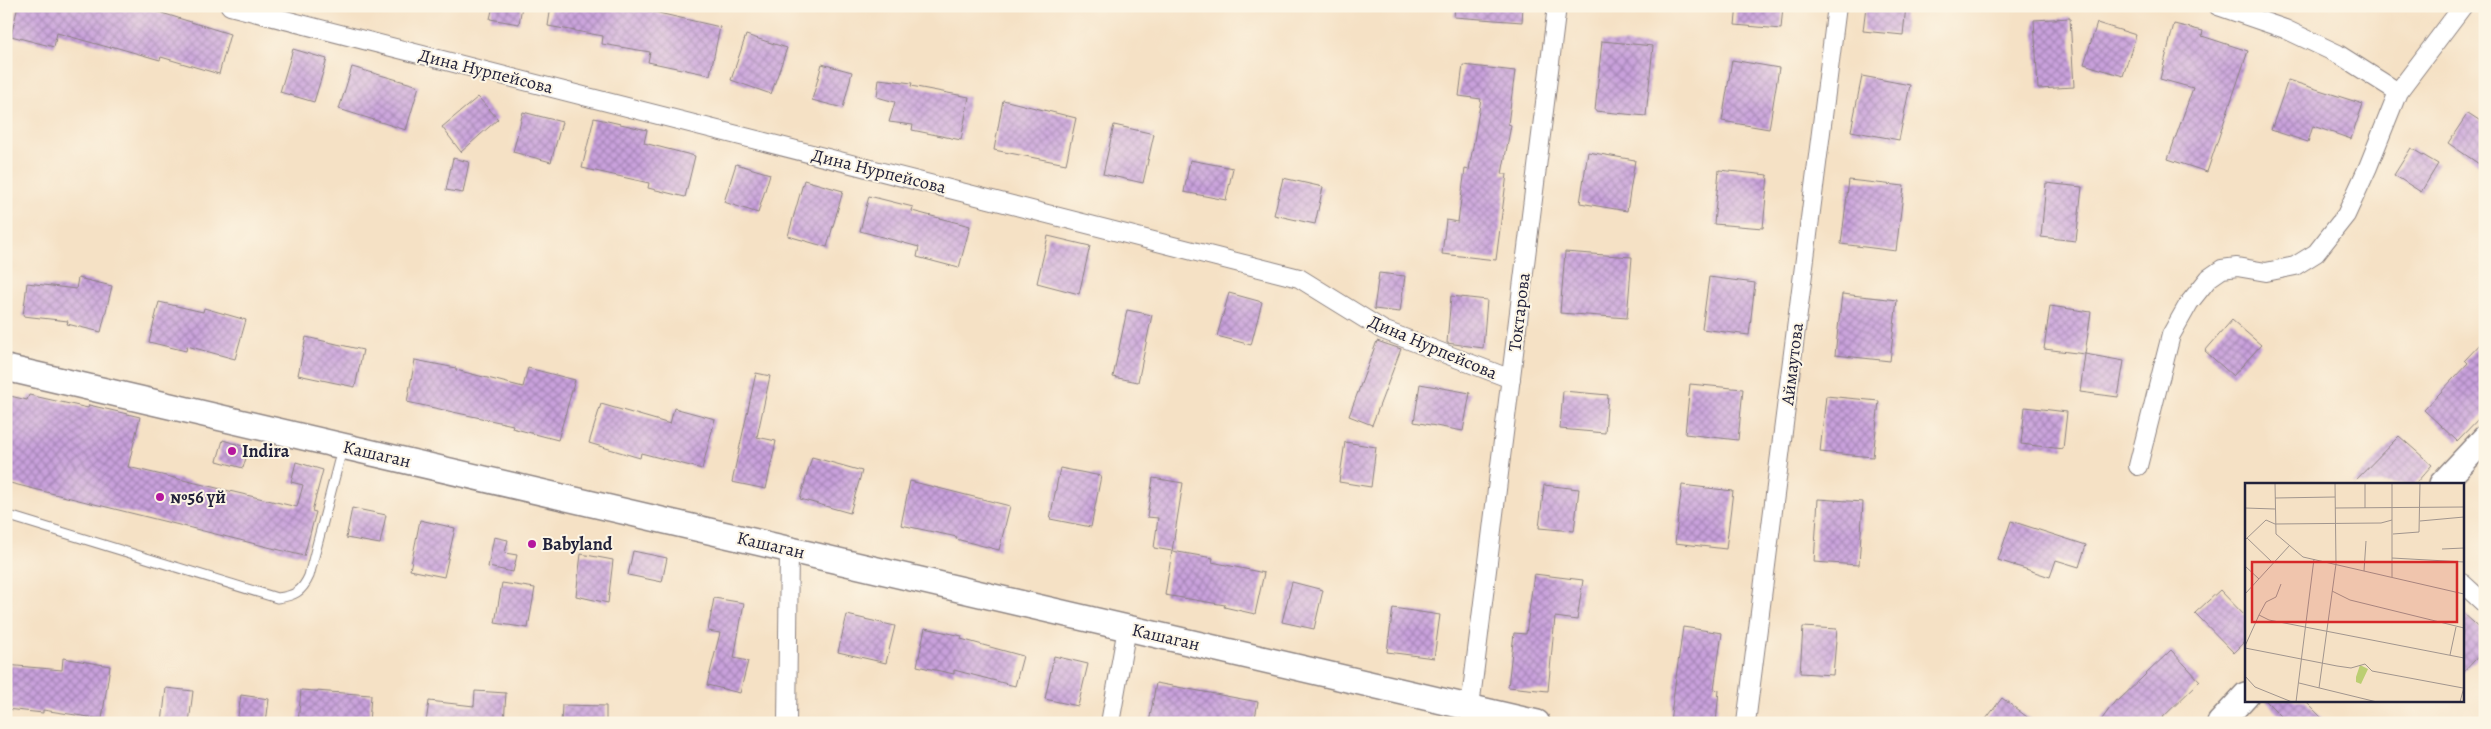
<svg xmlns="http://www.w3.org/2000/svg" width="2491" height="729" viewBox="0 0 2491 729" font-family="Alegreya,serif">
<style>
.building{fill:url(#building-cross-hatch)}
.lines{fill:none;stroke-linecap:round;stroke-linejoin:round}
.lane-casing{stroke:#8c8280;stroke-width:11}
.street-casing{stroke:#8c8280;stroke-width:20}
.secondary-casing{stroke:#8c8280;stroke-width:28}
.lane{stroke:#fff;stroke-width:9}
.street{stroke:#fff;stroke-width:18}
.secondary{stroke:#fff;stroke-width:25}
.poi-dot{fill:#b5179e;stroke:#fcf5e5;stroke-width:2}
.labels{text-anchor:middle;stroke-width:4;stroke-linejoin:round;paint-order:stroke}
.street-label{font-size:18px;fill:#22223b;stroke:#fcf5e5}
.poi-label{font-size:18px;font-weight:bold;fill:#22223b;stroke:#fcf5e5;text-anchor:start}
.inset-road{fill:none;stroke:#a1958e;stroke-width:1}
.view{fill:#d62828;fill-opacity:0.15;stroke:#d62828;stroke-width:2.5}
.inset-edge{fill:none;stroke:#22223b;stroke-width:2.5}
</style>
<defs>
<pattern id="building-cross-hatch" width="8" height="8" patternUnits="userSpaceOnUse" patternTransform="scale(1.25)"><rect width="8" height="8" fill="#c9a1dc"/><path d="M0 0l8 8M0 8l8-8" fill="none" stroke="#a383b4"/></pattern>
</defs>
<rect width="100%" height="100%" fill="#fcf5e5"/>
<filter id="ink" filterUnits="userSpaceOnUse"><feTurbulence type="fractalNoise" baseFrequency=".02" numOctaves="2"/><feDisplacementMap in="SourceGraphic" scale="10" xChannelSelector="R" yChannelSelector="G"/><feConvolveMatrix kernelMatrix="1 2 1 2 8 2 1 2 1" color-interpolation-filters="sRGB"/></filter>
<filter id="wash" filterUnits="userSpaceOnUse"><feTurbulence type="fractalNoise" baseFrequency=".0096" numOctaves="4" result="noise"/><feDisplacementMap in="SourceGraphic" scale="20" xChannelSelector="R" yChannelSelector="G"/><feGaussianBlur stdDeviation="1.12" result="paint"/><feColorMatrix in="noise" values="0 0 0 0 0 0 0 0 0 0 0 0 0 0 0 0 0 1.4 0 .05"/><feComposite in="paint" operator="in"/></filter>
<g filter="url(#wash)">
<rect width="100%" height="100%" fill="#f5e1c5"/>
<g id="blocks">
<path class="building" d="M18 6H139L230 34 219 74 161 57 160 60 111 46V48L57 33 54 47 11 36Z
M493 6H522L519 24 490 19Z
M551 6H642L641 9 720 27 710 75 648 62 650 52 602 44 603 36 548 26Z
M1455 6H1523L1522 22 1454 17Z
M1737 6H1783L1781 29 1735 25Z
M1866 6H1906L1903 35 1863 31Z
M2070 18 2074 87 2038 89 2034 20Z
M2097 23 2136 35 2123 76 2084 64Z
M2174 24 2203 31 2202 36 2248 51 2207 172 2168 159 2193 88 2160 79Z
M746 35 787 48 771 94 731 80Z
M1602 41 1653 46 1646 116 1595 111Z
M293 49 327 59 314 102 280 92Z
M1732 60 1779 68 1769 129 1722 121Z
M822 64 852 72 843 108 812 100Z
M1463 65 1515 71 1508 124 1511 125 1502 174H1507L1496 260 1442 254 1446 220 1458 222 1465 169 1469 170 1481 99 1459 96Z
M352 67 419 86 406 130 339 109Z
M1862 76 1910 85 1899 140 1851 131Z
M879 79 912 83 911 86 969 97 961 140 912 130 913 125 889 122 895 102 877 97Z
M2288 80 2363 104 2351 139 2313 126 2308 142 2271 130Z
M478 97 498 119 461 152 442 127Z
M1003 100 1076 118 1066 164 994 150Z
M523 112 562 122 551 162 513 152Z
M2468 113 2485 124V168L2448 143Z
M594 118 647 130 644 143 695 156 685 197 648 188 649 183 582 168Z
M1114 125 1154 134 1143 183 1103 174Z
M2411 148 2438 164 2421 192 2394 175Z
M1588 152 1635 160 1627 211 1580 203Z
M453 158 469 162 463 193 446 190Z
M1190 160 1233 168 1226 200 1184 192Z
M736 164 770 174 758 213 724 202Z
M1719 170 1768 175 1763 228 1714 224Z
M1283 178 1323 187 1315 224 1274 215Z
M804 180 843 191 827 247 788 236Z
M1849 180 1904 186 1896 251 1841 244Z
M2046 183 2082 187 2076 241 2041 237Z
M869 196 913 207 912 211 970 226 959 268 917 257 919 247 860 231Z
M1048 236 1090 246 1079 294 1037 283Z
M1565 252 1632 257 1627 318 1560 313Z
M1379 273 1405 276 1400 312 1374 309Z
M1709 277 1755 283 1749 335 1702 329Z
M78 278 112 286 101 332 67 324 68 321 23 316 27 283 76 289Z
M1229 293 1262 302 1251 345 1217 336Z
M1842 294 1897 300 1890 361 1835 355Z
M1451 296 1487 300 1483 348 1447 343Z
M159 302 203 312 204 308 246 320 235 359 187 346 186 351 149 342Z
M2050 306 2091 312 2085 354 2044 349Z
M1127 310 1152 315 1138 382 1113 377Z
M2232 320 2261 345 2233 376 2205 351Z
M306 337 363 350 355 387 298 375Z
M2485 339V412L2457 441 2424 410 2468 363 2465 360Z
M1377 341 1401 349 1372 425 1349 416Z
M2085 354 2124 361 2118 397 2080 392Z
M415 360 456 368V370L523 387 528 368 575 380 558 440 512 428 513 425 407 402Z
M756 373 770 376 757 437 776 441 766 489 732 482Z
M1420 384 1470 393 1463 431 1414 422Z
M1690 384 1743 389 1738 440 1685 434Z
M1563 391 1608 395 1605 433 1560 429Z
M6 395 27 400 29 395 88 408 89 405 140 417 128 467 297 507 303 485 291 482 296 462 323 470 312 511 316 512 304 556 6 482Z
M1826 396 1879 401 1873 457 1820 452Z
M601 404 670 424 674 408 715 419 702 469 641 453 640 458 589 443Z
M2025 407 2067 412 2063 449 2021 444Z
M2399 436 2432 465 2415 484H2352Z
M223 440 249 448 243 468 217 461Z
M1345 442 1376 447 1371 487 1339 482Z
M812 457 862 471 850 513 800 499Z
M1060 468 1101 476 1091 527 1050 519Z
M1153 478 1183 483 1172 551 1154 548 1158 518 1147 517Z
M910 481 1010 506 999 550 956 539 957 537 901 525Z
M1544 485 1579 489 1574 531 1539 528Z
M1682 485 1733 491 1726 549 1675 543Z
M1818 499 1863 502 1859 565 1814 562Z
M352 508 386 515 380 544 346 538Z
M420 520 455 528 444 577 410 570Z
M2011 521 2086 545 2079 567 2056 560 2050 577 1998 560Z
M494 537 508 540 505 553 517 555 513 572 488 567Z
M633 551 667 558 662 582 628 575Z
M1172 551 1213 558 1212 562 1264 573 1255 614 1224 607 1225 605 1165 595Z
M581 554 613 560 608 603 576 596Z
M1534 574 1583 580 1577 620 1555 617 1548 691 1508 687 1514 633 1526 634Z
M1292 582 1323 590 1314 629 1282 622Z
M502 583 535 588 528 628 495 623Z
M2220 590 2246 617V641L2234 653 2195 613Z
M714 598 744 603 734 658 748 661 740 693 707 685 720 633 708 631Z
M1393 608 1440 615 1434 658 1387 652Z
M2462 612 2485 633V649L2462 674Z
M847 615 895 626 886 663 838 652Z
M1683 627 1722 633 1714 689 1719 690 1716 723 1670 721Z
M1803 627 1837 629 1833 675 1800 673Z
M925 628 962 636 961 639 1023 656 1015 686 954 670V674L917 666Z
M2171 650 2200 681 2157 723H2099L2116 700 2118 701Z
M1054 656 1088 664 1078 706 1045 699Z
M63 658 110 666 102 719 43 710V713L6 709V665L62 670Z
M1156 683 1258 702 1254 723H1149Z
M166 688 193 691 189 723H162Z
M301 690 371 695 369 723H298Z
M475 691 506 693 504 723H426L429 701 474 706Z
M241 695 269 699 266 723H237Z
M2002 698 2035 723H1983Z
M2265 700H2304L2327 723H2288Z
M562 705 606 706V723H561Z"/>
</g>
</g>
<g filter="url(#ink)">
<use href="#blocks" fill-opacity="0" stroke="#8c8280" stroke-width="1"/>
<g class="lines">
<defs>
<path id="lane" d="M6 515 277 598C294 596 302 592 309 576L342 449"/>
<path id="street" d="M230 6 1299 278 1383 330 1511 379
M2398 92 2463 6
M2138 466 2171 335 2189 303 2209 278 2222 269 2237 267 2266 272 2295 266 2316 253 2346 215 2368 167 2398 92 2338 54 2285 29 2218 6
M2462 583 2485 604
M787 723 789 550
M1110 723 1127 628
M1470 723V707L1557 6
M1746 723 1837 6"/>
<path id="secondary" d="M6 368 1537 723
M2442 484 2485 438
M2220 723 2246 695"/>
</defs>
<use href="#lane" class="lane-casing"/>
<use href="#street" class="street-casing"/>
<use href="#secondary" class="secondary-casing"/>
<use href="#lane" class="lane"/>
<use href="#street" class="street"/>
<use href="#secondary" class="secondary"/>
</g>
</g>
<g class="poi-dot">
<circle cx="232" cy="451" r="5"/>
<circle cx="160" cy="497" r="5"/>
<circle cx="532" cy="544" r="5"/>
</g>
<g class="labels">
<g class="street-label">
<text transform="translate(486 71) rotate(14)" y="6">Дина Нурпейсова</text>
<text transform="translate(879 171) rotate(14)" y="6">Дина Нурпейсова</text>
<text transform="translate(1519 312) rotate(-83)" y="6">Токтарова</text>
<text transform="translate(1433 347) rotate(23)" y="6">Дина Нурпейсова</text>
<text transform="translate(1792 364) rotate(-83)" y="6">Аймаутова</text>
<text transform="translate(377 454) rotate(13)" y="6">Кашаган</text>
<text transform="translate(771 545) rotate(13)" y="6">Кашаган</text>
<text transform="translate(1166 637) rotate(13)" y="6">Кашаган</text>
</g>
<g class="poi-label">
<text x="242" y="457">Indira</text>
<text x="170" y="503">№56 үй</text>
<text x="542" y="550">Babyland</text>
</g>
</g>
<g transform="translate(2245 483)">
<rect width="219" height="219" fill="#f5e1c5"/>
<path d="M115 182 123 186 116 201 111 199V194Z" fill="#bbce72"/>
<path class="inset-road" d="M30 0 31 51 58 74 219 111M147 0V94M30 15 90 14M0 25 30 26M90 25 219 24M120 25V0M175 38 219 34M148 51 174 49 175 0M2 55 28 80M0 57 21 37 30 41 136 40 147 37M197 66 219 65M147 75 219 79M0 83 14 96M119 88 121 58M36 101 31 114 21 119 14 132 24 137 219 175M87 108 105 117 219 145M0 111 45 62M0 163 14 132M0 165 92 183 106 185 120 181 127 188 218 205M205 172 211 144M0 193 10 204 47 219M54 200 132 219M74 205 91 81 90 0M51 219 69 76M215 219 219 204"/>
<path class="view" d="M7 79H212V139H7Z"/>
<rect width="219" height="219" class="inset-edge"/>
</g>
<rect width="2491" height="729" fill="none" stroke="#fcf5e5" stroke-width="25"/>
</svg>
